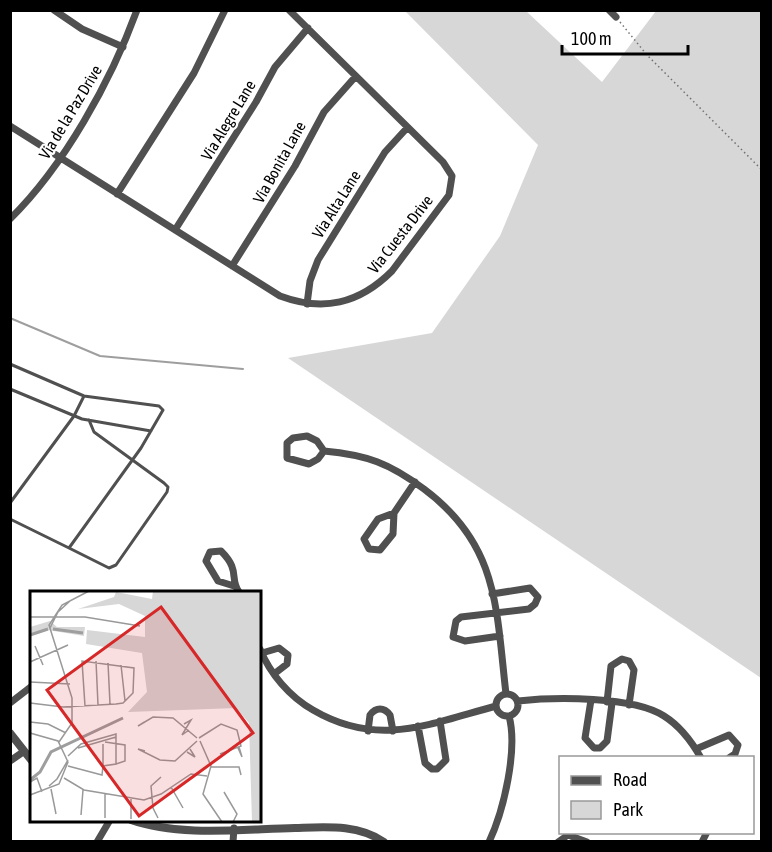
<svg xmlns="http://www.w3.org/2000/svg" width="772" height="852" viewBox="0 0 772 852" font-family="'Asap Condensed',sans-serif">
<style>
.green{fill:#d7d7d7}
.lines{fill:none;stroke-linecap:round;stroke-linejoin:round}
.stream{stroke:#9e9e9e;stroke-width:2}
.path{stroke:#727272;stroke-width:1.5;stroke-dasharray:1.5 3;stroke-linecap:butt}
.service{stroke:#505050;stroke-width:3}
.minor{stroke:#505050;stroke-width:7}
.tertiary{stroke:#505050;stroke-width:8}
.labels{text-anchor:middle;stroke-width:4.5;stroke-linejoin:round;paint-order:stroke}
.street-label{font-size:16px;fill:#000;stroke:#fff}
.inset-river{fill:none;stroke:#9e9e9e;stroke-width:3}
.inset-road{fill:none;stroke:#999;stroke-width:1.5}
.view{fill:#d62828;fill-opacity:0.15;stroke:#d62828;stroke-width:3}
.inset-edge{fill:none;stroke:#000;stroke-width:3}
</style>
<rect width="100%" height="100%" fill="#fff"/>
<path class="green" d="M405 11H526L602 82 656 11H761V678L288 358 432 333 500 236 538 145Z"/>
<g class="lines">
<path class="stream" d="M10 318 100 356 243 369"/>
<path class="path" d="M620 22 647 55 762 170"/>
<path class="service" d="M10 364 84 396 159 406 163 410 141 448 69 548 10 519
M10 389 82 419 151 431
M10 503 74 416 84 396
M69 548 109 568 116 565 167 492 168 487 164 483 94 432 89 420"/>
<path class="minor" d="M54 10 82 29 123 47
M609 10 616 17
M10 126 280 296C323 312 359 304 392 271L449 195 452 176 443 162 289 10
M117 194 194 73 225 10
M10 219C64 166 111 81 137 10
M175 230 256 102 275 67 308 28
M232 266 295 166 324 112 356 76
M307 304 310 281 318 260 385 152 407 128
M307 436 317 441 324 451 318 459 309 464 287 458V443L293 438Z
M324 451C367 455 389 463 424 489 499 545 496 608 506 694
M394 513 393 534 380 550 369 549 364 539 378 519Z
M394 513 415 482
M234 586 218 581 206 561 210 552 221 551C241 571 229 578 239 592
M492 594 530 588 538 597 535 604 529 609 461 617 456 621 453 637 465 641 500 636
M260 649C270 674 290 697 313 710 378 748 429 724 496 706
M262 653 279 648 288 655 287 664 274 674
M496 705a11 11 0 1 1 22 0a11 11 0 1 1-22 0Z
M591 700 585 738 594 748H600L607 741 612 703
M518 701C555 697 633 696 664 716 680 726 692 742 701 758
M607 702 611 666 622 659 629 661 634 670 629 705
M10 703 32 686
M418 726 425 763 432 769H437L446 760 440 721
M368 731 370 715C376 707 384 707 390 715L393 731
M696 749 729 735 738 745 735 754 729 758
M10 761 23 752
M97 842 110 820
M233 842 234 828
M489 842C504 810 518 749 509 716
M558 842 568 835 587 842
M702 842 707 832"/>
<path class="tertiary" d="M10 733 32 761
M131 820C180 837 244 829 295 828 326 827 358 824 384 842"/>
</g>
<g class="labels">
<g class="street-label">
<text transform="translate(70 112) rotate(-59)" y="6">Via de la Paz Drive</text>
<text transform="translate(228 120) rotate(-59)" y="6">Via Alegre Lane</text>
<text transform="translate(279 162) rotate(-61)" y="6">Via Bonita Lane</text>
<text transform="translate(336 204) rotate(-58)" y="6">Via Alta Lane</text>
<text transform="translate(400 234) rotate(-52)" y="6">Via Cuesta Drive</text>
</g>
</g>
<g transform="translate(30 591)">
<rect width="231" height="231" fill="#fff"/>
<path d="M123 0H231V231H222L219 132 206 117 98 121 117 101 112 62 56 53 57 39 115 46V25L89 13 48 18 84 6 86 1 122 8ZM20 30 27 36H55L54 45 18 39 0 45V36Z" fill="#d7d7d7"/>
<path class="inset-river" d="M23 38 53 42M0 44 18 38M0 189 10 181 21 161 93 127"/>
<path class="inset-road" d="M0 26H55L110 35M20 37 28 21 40 10M5 55 13 74M66 70 68 114M0 71 38 54M78 72 80 113M91 74 95 110M0 91 40 93M0 112 33 116 86 113 93 112 103 102 104 77 52 70 55 115M0 131 18 133 36 142M114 131 108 135 123 126 143 127 167 147M154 133 161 129 152 144 159 139M0 142 28 150 38 171 29 193 0 204M169 147 191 133 207 139 211 155 190 163M170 150 181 175 173 203 192 231M29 151 42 132V107L19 34 32 14 59 0M75 151 95 154V170L86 173M48 157 86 146M208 157 212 166 209 156M115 160 108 158 130 169 145 170 167 150M157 161 165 166 160 158M38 165 51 153 86 143V173L73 175 72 184 38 175M73 175V153M181 176H209L211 184M34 187 54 199 114 209 131 203 161 183 177 185M0 191 7 187 12 201M19 195 27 188 38 169M141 196 153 217M21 198 26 223M194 201 207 223 203 231M75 202V227M51 224 53 199M128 227 123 217 121 195 131 186M101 228V208"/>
<path class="view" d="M131 16 223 142 109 225 17 99Z"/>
<rect width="231" height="231" class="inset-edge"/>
</g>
<rect width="772" height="852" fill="none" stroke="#000000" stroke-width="24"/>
<rect x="559" y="756" width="195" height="78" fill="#ffffff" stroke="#999999" stroke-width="1.5"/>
<rect x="571" y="776" width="30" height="9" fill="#505050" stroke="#999999" stroke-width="1.5"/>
<text x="613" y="786" font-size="18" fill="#000000">Road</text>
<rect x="571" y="801" width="30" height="18" fill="#d7d7d7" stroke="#999999" stroke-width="1.5"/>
<text x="613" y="816" font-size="18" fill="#000000">Park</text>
<path d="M562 45v9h126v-9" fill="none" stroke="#000000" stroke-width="3"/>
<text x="571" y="45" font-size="18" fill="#000000" stroke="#ffffff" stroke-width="4.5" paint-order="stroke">100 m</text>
</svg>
